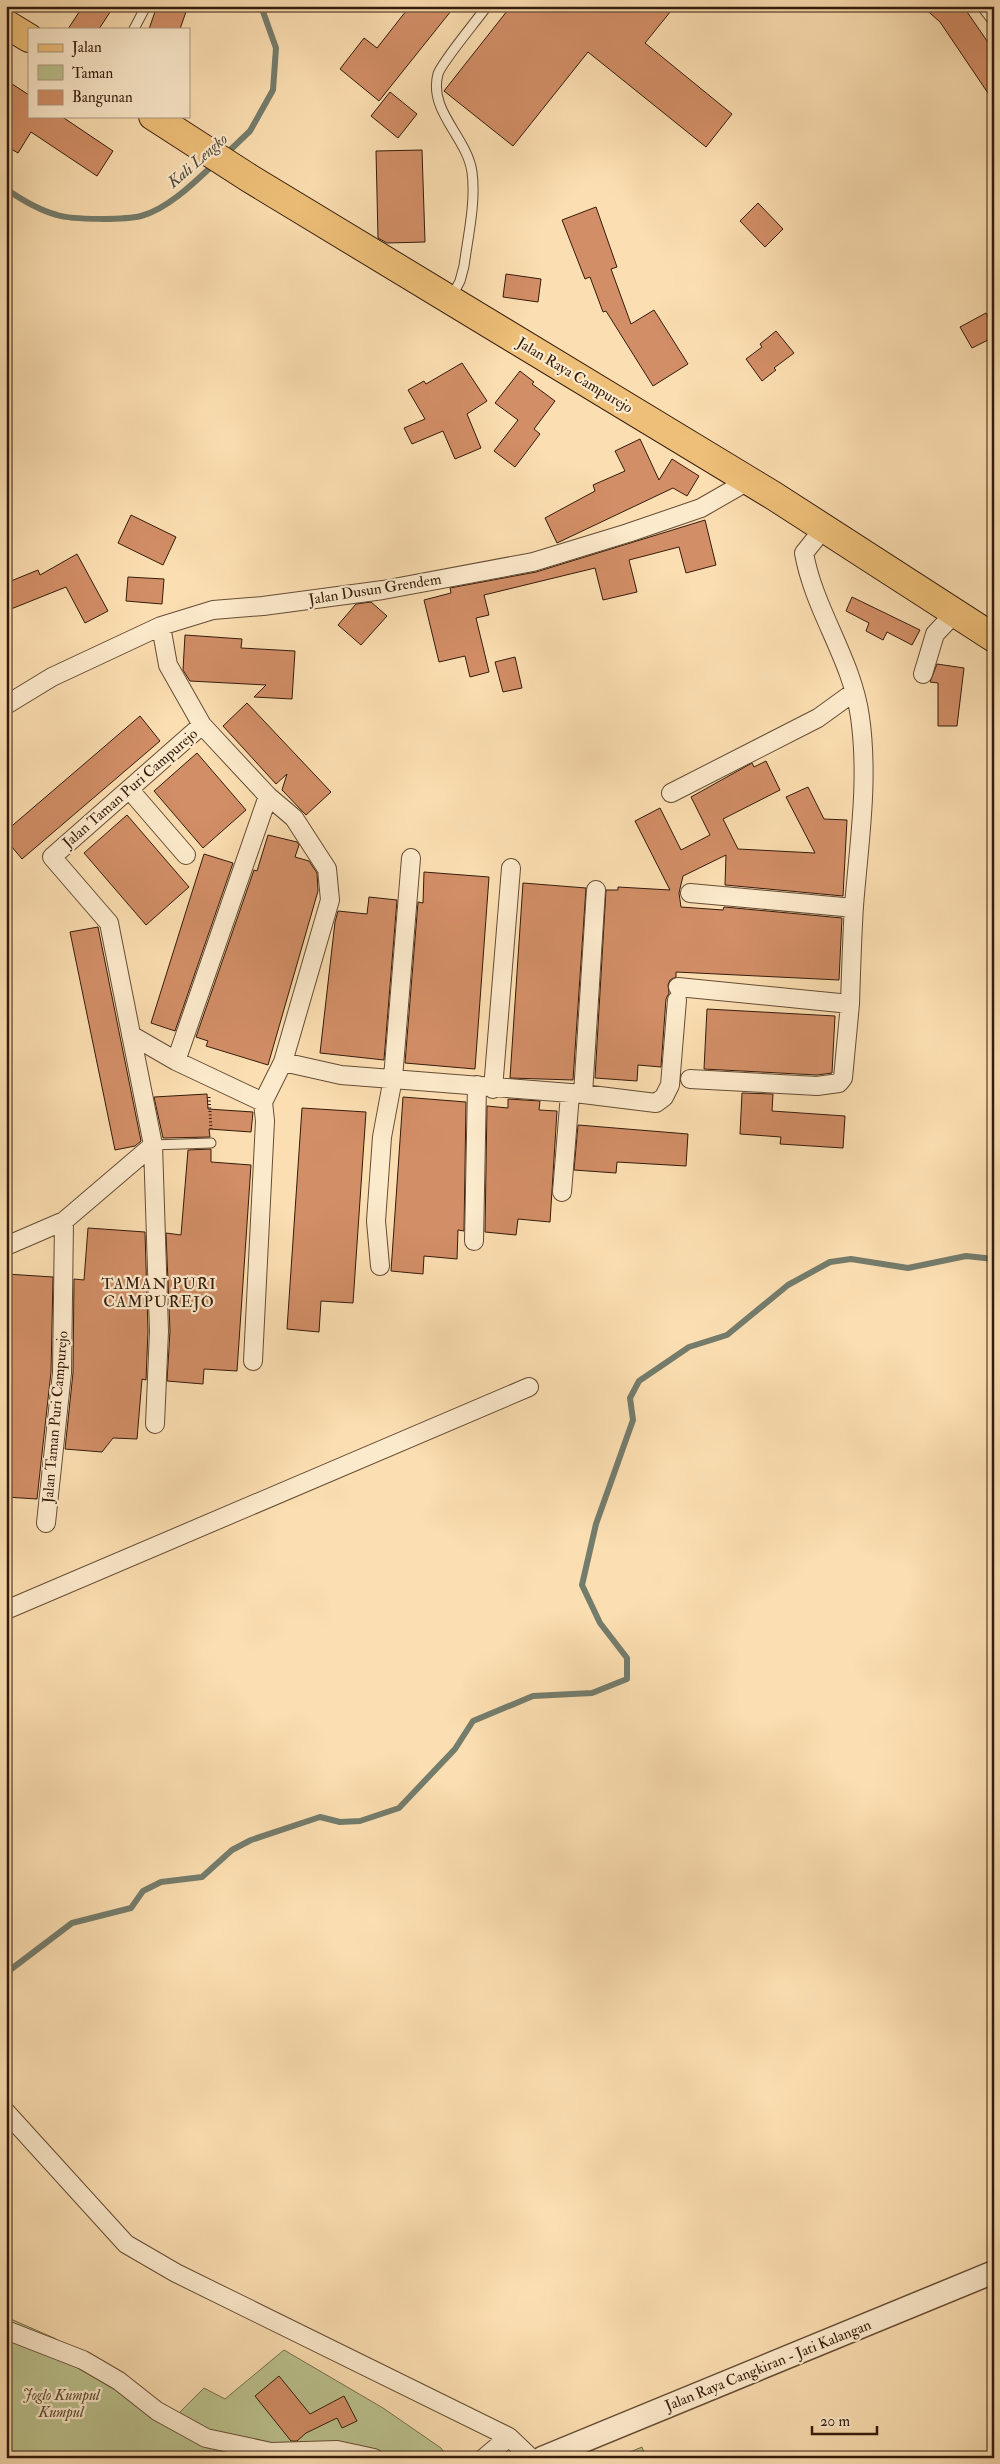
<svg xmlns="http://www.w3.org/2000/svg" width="1000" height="2464" viewBox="0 0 1000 2464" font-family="'IM FELL Double Pica',serif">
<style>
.green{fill:#bbc28e;stroke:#786e4c}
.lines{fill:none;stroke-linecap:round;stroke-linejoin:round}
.stream{stroke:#747c6c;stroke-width:6}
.building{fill:#d28e66;stroke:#341b0b}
.service-casing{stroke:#664c34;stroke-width:11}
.minor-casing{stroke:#664c34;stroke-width:20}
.tertiary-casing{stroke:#664c34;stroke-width:25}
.primary-casing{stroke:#341b0b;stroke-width:30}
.path{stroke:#341b0b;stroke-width:3;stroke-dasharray:1 2.5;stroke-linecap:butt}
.service{stroke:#fceacc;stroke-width:9}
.minor{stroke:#fceacc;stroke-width:18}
.tertiary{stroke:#fceacc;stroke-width:22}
.primary{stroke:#eebf78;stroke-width:28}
.labels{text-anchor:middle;stroke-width:4.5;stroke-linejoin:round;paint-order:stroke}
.street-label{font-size:15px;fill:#341b0b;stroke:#fceacc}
.park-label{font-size:15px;font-style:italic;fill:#5c4d32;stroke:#fceacc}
.water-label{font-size:16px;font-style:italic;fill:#544b3c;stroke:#fceacc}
.neighbourhood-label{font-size:16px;letter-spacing:1px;fill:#341b0b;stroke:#fceacc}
</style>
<rect width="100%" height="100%" fill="#fbdeb1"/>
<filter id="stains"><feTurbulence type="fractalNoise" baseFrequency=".004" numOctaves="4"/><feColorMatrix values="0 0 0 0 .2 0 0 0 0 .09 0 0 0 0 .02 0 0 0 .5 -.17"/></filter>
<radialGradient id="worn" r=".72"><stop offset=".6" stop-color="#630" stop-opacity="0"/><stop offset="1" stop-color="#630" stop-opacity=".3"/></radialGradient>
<path class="green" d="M6 2317 54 2338 131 2384 175 2417 204 2388 225 2399 284 2350 383 2408 441 2448 448 2458H6Z
M642 2447 646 2458H616Z"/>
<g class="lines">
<path class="stream" d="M225 155 250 131 273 90 276 48 261 6
M6 189C22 200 38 210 57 215 73 220 125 220 141 216 168 209 196 181 215 163
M6 1973 72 1923 131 1908 143 1891 161 1882 202 1877 232 1850 251 1840 320 1817 340 1822 360 1821 399 1808 455 1749 473 1721 533 1696 592 1693 627 1679V1658L600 1623 582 1585 596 1524 633 1420 630 1398 639 1381 689 1347 727 1335 788 1285 830 1262 851 1259 908 1268 966 1256 994 1259"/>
</g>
<path class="building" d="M83 6H114L99 29H68Z
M157 6H188L180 29H149Z
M410 6H455L379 101 340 69 364 38 377 48Z
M511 6H675L645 43 732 114 706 147 588 52 513 146 444 91Z
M922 6H963L994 51V102L940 22Z
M6 80 29 95V116H61L113 151 97 176 31 132 18 153 6 146Z
M390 92 417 114 398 138 371 116Z
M422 150 425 242 387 243 378 238 376 151Z
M758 203 783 229 765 247 740 221Z
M596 207 617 267 611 269 631 324 654 310 688 364 653 386 606 311 603 312 590 277 585 279 562 220Z
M506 274 541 279 538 302 503 297Z
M986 313 994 327V337L972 348 960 327Z
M776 331 794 353 774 368 776 370 762 381 746 359 762 347 760 344Z
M462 363 487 401 467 414 481 448 455 459 443 431 412 444 404 428 425 419 408 390 424 381 426 384Z
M520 371 534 382 532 384 555 401 534 429 540 434 515 467 494 451 518 420 495 403Z
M640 439 659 480 672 459 699 476 687 496 673 488 557 543 545 518 595 491 593 485 625 471 615 451Z
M131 515 176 537 163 565 118 543Z
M705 520 716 565 686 573 679 547 629 560 637 592 603 600 595 568 484 595 489 615 476 618 489 672 470 677 465 656 439 662 424 600 451 593 450 588 536 572Z
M77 554 108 611 85 623 66 587 6 611V583L38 570 40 575Z
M128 577 164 579 162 604 126 601Z
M852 597 920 630 912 645 887 632 883 640 866 631 869 623 846 611Z
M371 602 387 616 361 645 338 625 356 604Z
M185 635 242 639 241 648 295 651 292 699 254 697 266 685 190 681 183 670Z
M515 657 522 688 503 692 495 662Z
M937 664 964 668 957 726H938V683L930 682Z
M247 703 331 792 306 815 282 790 287 774 276 784 223 726Z
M140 716 160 741 22 859 6 840V831Z
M197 753 246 810 203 848 154 791Z
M766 761 780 790 723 819 738 849 815 853 786 797 808 787 824 819 847 820 843 896 725 885 726 855 683 876 679 893 681 907 723 910 724 907 842 918 839 980 676 972V977L670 980 668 985 669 993 666 999 661 1067 638 1065 637 1081 595 1078 606 890H618V887L670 890 635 821 660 808 681 850 710 835 691 797 752 763 754 767Z
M127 815 189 887 146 925 84 853Z
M268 835 297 842 299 845 295 857 309 861 317 873 318 891 268 1065 206 1046 208 1041 196 1037 254 870 257 871Z
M204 854 233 863 175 1031 151 1023Z
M424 872 489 877 475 1069 405 1063 418 902 423 903Z
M523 883 586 888 573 1080 510 1078Z
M369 897 397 900 384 1060 320 1053 335 922 338 911 367 914Z
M98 927 141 1141 135 1146 115 1150 70 932Z
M707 1009 835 1016 832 1073 817 1075 704 1069Z
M742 1093 773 1094 772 1111 845 1116 843 1148 780 1144 781 1137 740 1134Z
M207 1094 208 1109 253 1112 251 1132 209 1129 210 1137 163 1138 154 1097Z
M403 1097 466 1102 464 1231 458 1230 457 1259 424 1256 423 1274 391 1271Z
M508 1099 540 1101 539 1110 557 1111 550 1222 518 1219 516 1235 485 1232 487 1106 508 1108Z
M302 1108 366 1112 353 1303 321 1301 319 1332 287 1329Z
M578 1125 688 1134 686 1166 617 1162 616 1173 574 1170Z
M211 1149V1162L251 1165 237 1371 204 1369 203 1384 167 1381 170 1331 166 1233 181 1235 188 1150Z
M88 1228 145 1232 148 1331 146 1380 142 1379 137 1439 113 1438 102 1452 65 1449 73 1373 74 1279 84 1280Z
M6 1274 53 1277 51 1372 37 1499 6 1497Z
M279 2376 310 2414 344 2396 357 2421 342 2428 337 2418 306 2433 297 2441H291L255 2396Z"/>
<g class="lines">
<defs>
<path id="service" d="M134 29 146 6
M451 298 460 281 464 266C468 236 476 202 472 172 467 137 428 111 438 74 441 63 478 19 487 6
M153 1145 211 1143"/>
<path id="minor" d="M987 6 994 15
M161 626 168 665 202 725 268 796 294 818 327 869 330 900 283 1062 263 1102 265 1121 253 1361
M923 674 935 634 955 613
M6 705 52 677 161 626 213 610 263 606 383 590 533 562 628 533 701 508 748 481
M129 789 186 855
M671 793 818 718 854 692
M690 893 854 908
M678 987 850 1004C851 971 852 938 854 906 859 843 869 780 860 717 852 659 814 610 804 553L824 528
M131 1035 176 1061 263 1102
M176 1061 268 796
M283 1062 341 1075 583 1094 656 1103 664 1097 670 1085 677 1000
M690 1079 817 1086 839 1083 843 1078 850 1004
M493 1089 511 868
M583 1094 596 890
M562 1192 570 1094
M474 1241 477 1085
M6 1246 64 1221 153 1145
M380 1266 376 1221 382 1137 393 1078 411 858
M155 1424 159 1331 153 1145 109 923 52 857 202 725
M46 1523 62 1373 64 1221
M6 1610 529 1387
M6 2112 126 2244 176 2273 509 2437
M6 2330 83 2360 119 2381 157 2411 206 2438 271 2452 337 2450 374 2458
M484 2458 509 2437 531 2458"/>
<path id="tertiary" d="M542 2458 994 2272"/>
<path id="primary" d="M6 24 29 38
M153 116 249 178 774 496 994 638"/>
</defs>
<use href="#service" class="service-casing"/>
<use href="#minor" class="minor-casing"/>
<use href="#tertiary" class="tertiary-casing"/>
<use href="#primary" class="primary-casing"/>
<path class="path" d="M209 1097 211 1129"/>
<use href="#service" class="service"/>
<use href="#minor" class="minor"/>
<use href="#tertiary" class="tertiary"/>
<use href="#primary" class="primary"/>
</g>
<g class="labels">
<g class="street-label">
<text transform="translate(575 375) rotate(31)" y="5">Jalan Raya Campurejo</text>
<text transform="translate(375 589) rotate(-9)" y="5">Jalan Dusun Grendem</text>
<text transform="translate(130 788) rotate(-41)" y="5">Jalan Taman Puri Campurejo</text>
<text transform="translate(55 1417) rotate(-85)" y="5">Jalan Taman Puri Campurejo</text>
<text transform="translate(768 2365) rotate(-22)" y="5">Jalan Raya Cangkiran - Jati Kalangan</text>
</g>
<g class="park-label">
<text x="61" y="2400">Joglo Kumpul<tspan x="61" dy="17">Kumpul</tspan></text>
</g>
<g class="water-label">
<text transform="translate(197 160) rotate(-41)" y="6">Kali Lengko</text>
</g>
<g class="neighbourhood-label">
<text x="159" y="1289">TAMAN PURI<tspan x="159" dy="18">CAMPUREJO</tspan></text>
</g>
</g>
<rect width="1000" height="2464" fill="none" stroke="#fbdeb1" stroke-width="25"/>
<rect x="8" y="8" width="985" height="2449" fill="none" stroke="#341b0b" stroke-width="2.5"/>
<rect x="12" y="12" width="975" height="2439" fill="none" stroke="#341b0b"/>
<rect x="28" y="28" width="162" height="90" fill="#fceacc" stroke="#ac977f"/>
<rect x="38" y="44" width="25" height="8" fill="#eebf78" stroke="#ac977f"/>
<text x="72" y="52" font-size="15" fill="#341b0b">Jalan</text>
<rect x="38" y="65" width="25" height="15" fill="#bbc28e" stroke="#ac977f"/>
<text x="72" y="78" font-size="15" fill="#341b0b">Taman</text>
<rect x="38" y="90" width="25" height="15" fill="#d28e66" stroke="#ac977f"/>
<text x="72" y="102" font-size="15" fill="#341b0b">Bangunan</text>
<path d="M812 2426v8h65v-8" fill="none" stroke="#341b0b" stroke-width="2.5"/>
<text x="820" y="2426" font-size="15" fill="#341b0b" stroke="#fceacc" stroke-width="4" paint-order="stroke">20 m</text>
<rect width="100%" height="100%" filter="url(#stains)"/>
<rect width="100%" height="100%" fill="url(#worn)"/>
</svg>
